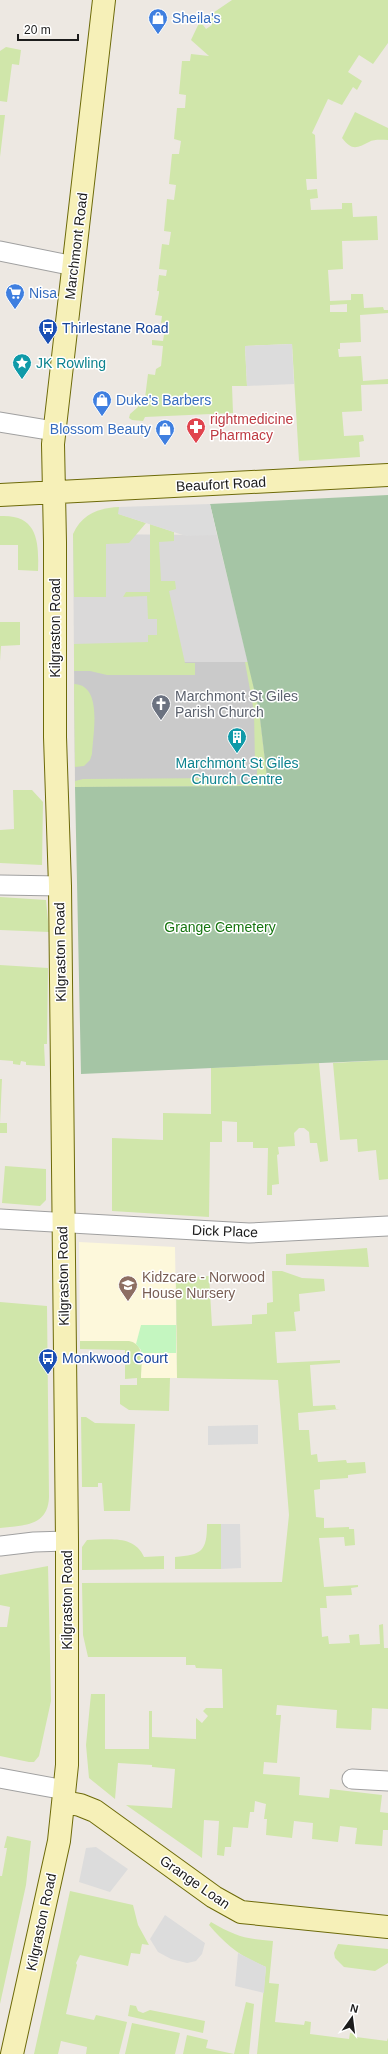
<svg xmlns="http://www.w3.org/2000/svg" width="388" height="2054" viewBox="0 0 388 2054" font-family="Arial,sans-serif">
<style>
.residential{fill:#dad9d9}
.education{fill:#fdf8db}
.religious{fill:#cacaca}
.grass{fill:#d0e6aa;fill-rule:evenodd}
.cemetery{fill:#a5c5a5}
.park{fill:#c4f6c0}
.parking{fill:#dcdcdc}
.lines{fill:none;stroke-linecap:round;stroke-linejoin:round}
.street-casing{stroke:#a0a0a0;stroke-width:21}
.secondary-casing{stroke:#6d6a09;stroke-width:24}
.street{stroke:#fff;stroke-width:19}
.secondary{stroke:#f6f0b8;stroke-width:22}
.labels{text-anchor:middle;stroke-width:3;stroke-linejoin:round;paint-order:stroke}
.shop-label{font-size:14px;fill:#366cbe;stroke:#fff;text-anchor:start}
.street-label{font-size:14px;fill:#1c1c1c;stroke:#fff}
.transit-label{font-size:14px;fill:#164399;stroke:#fff;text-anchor:start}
.culture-label{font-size:14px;fill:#0d838f;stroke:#fff;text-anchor:start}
.health-label{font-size:14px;fill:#be3a42;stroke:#fff;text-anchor:start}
.worship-label{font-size:14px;fill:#5b616d;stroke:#fff;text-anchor:start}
.park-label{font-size:14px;fill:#167510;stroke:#fff}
.education-label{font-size:14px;fill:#785e54;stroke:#fff;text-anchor:start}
</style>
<rect width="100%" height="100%" fill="#ede8e2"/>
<path class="residential" d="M73 534 217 535 248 662H74Z"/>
<path class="education" d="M79 1242 175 1247 177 1378H141V1350L133 1342 80 1341Z"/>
<path class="religious" d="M74 662H248L259 710 268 786 75 787Z"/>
<path class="grass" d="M232 0H388V43L373 64 359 55 348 72 362 81 357 90 353 87 342 105 328 99 312 133 315 135 317 179H306L307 190 317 189 318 198 310 199 311 210 342 209V203H352L353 217 377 216 378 240 342 241 343 269 328 270 330 301 351 300V294H363L364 308 383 307 384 310H388V313L360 315 361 342 340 343V349H338L339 357 361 356 363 381 388 379V384L361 385 362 411 342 412 344 436 363 435 364 441 359 442 360 457 299 461 292 344 245 346 247 386H232L233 413 145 417 143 421 132 420 129 418 130 414 138 407V402L145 398 148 374 155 375 156 369 161 366 163 346 152 345V340L163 341 166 322 161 323 162 316 155 315 159 293V291H157L159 275 166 276 167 270 159 269 162 244 169 245 171 232 164 231 167 199 174 200 176 185 169 184 172 154H179L181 141 174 139 177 108H185L186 95 179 94 182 61H190L191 54 209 56 191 40 200 21 206 29 212 25 207 17ZM347 304V312H330V305Z
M6 47 21 50 19 65 12 64 7 102 0 101V51Z
M355 112 388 128V140C382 140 374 139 369 142 357 148 352 151 342 138Z
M0 115H5L0 157Z
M119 507V514L146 523 129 543 106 544V597H74L73 534C82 514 98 508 119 507Z
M0 516C38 514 39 542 38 571L18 570V545H0Z
M150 524 174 532V541L159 542 161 581H175L176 589 169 591 185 663H195V675H107L90 671H74V644L148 642V635H157V619H148L147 596 123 597 126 592H150Z
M0 622H20V645L1 646 0 661Z
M245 662H248L259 710 268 786 75 787V781L83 779 225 778V785L257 784V763H255L254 712Z
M74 684C103 685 93 733 92 754L90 760 84 766 75 767Z
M13 790H32L43 802 42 865 0 863V830L14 829Z
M0 897 46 900 49 932 0 930Z
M0 965 48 968 47 1044H44L45 1066 26 1065V1062L21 1061 20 1065 13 1064V1061L0 1060Z
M388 1060V1179L379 1180 376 1150 358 1152 357 1139 340 1140 333 1063Z
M319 1063 328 1161 320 1162 317 1143H310L309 1132 304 1128H299L294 1133 295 1146 278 1147 279 1154 277 1155 279 1184 272 1185V1195H267L268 1148H253V1142H237V1122L222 1121V1142H210L209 1217 112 1211V1138L163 1140V1113L211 1114V1068Z
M0 1079H2L0 1123H7V1133H0Z
M5 1166 46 1169V1200L40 1206 2 1203Z
M367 1248 369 1267 286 1265V1254Z
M272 1271H282L302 1278 324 1279 325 1291 299 1294 300 1311 294 1312 296 1331 275 1332 277 1363 340 1360V1363L310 1365 313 1406 335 1405 336 1409H340L298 1413 299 1430H309L311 1455 317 1454 318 1462 346 1460 347 1463 365 1462 366 1473 348 1475V1478L320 1480V1489L314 1490 316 1517 324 1518V1528L349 1527V1529H354L355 1545 345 1546 344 1537 319 1538 324 1587 358 1585V1587L351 1588 352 1595 326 1596 327 1608H320L322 1637 328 1636 329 1644 350 1643 349 1635 359 1634 360 1645 380 1644 379 1625 383 1624 384 1648H388V1709L372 1708 371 1730 336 1728 337 1710 277 1705 276 1715H281L277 1763 264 1762 263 1774 300 1777 299 1795 329 1798 330 1789 382 1795 380 1812 388 1813V1830H383L382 1846 355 1844 357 1828 340 1826 338 1842 312 1839 313 1823 294 1821 292 1838 266 1835 267 1819H264L266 1804 255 1801 254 1812H250L248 1828 233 1827 231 1847H225L224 1856 217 1855 219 1821 204 1820 202 1858 126 1805 172 1808 175 1769 152 1767V1765L118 1763 115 1799 89 1778 86 1745 91 1694H105V1749H149V1711H152V1737L196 1739V1718L202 1723 208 1716 203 1711 206 1708H223L222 1669 196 1668 195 1665H186V1657H88L83 1635 82 1583 282 1582 289 1515 278 1380 177 1378 176 1278 209 1276 212 1326 252 1324V1315L267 1314V1303L273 1302Z
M0 1302 47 1306 49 1497C48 1527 23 1525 0 1528Z
M80 1341H129C146 1344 141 1365 141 1378H170L169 1411 129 1410 120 1404V1385H137V1378L125 1379V1350L80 1349Z
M81 1417H86L95 1423 135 1424 130 1511H104L102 1483H98V1487H82Z
M207 1524H221V1569H175V1557C202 1555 207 1551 207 1524Z
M87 1540C107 1540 134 1534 144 1557L164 1556V1569L82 1570V1547Z
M48 1566 51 1701 39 1756 34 1762H29L0 1756V1627H7L10 1607 0 1605V1575Z
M7 1836 31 1841 26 1885 0 2004V1876H2L7 1848H4Z
M70 1891 133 1905 138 1925 149 1945 142 1944 140 1954 131 1953 128 1966 80 1955 76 1963 77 1965 66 2014 94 2020 96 2015 127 2022 119 2054H86L87 2047 61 2041 58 2054H34Z
M211 1922C235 1936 245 1939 273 1941L269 1983 279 1984 275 2022 304 2025 305 2021 311 2022 310 2034 349 2039 350 2033 356 2034V2037L387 2041 388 2038V2054H257L266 1967C242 1958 225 1944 209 1925Z
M338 1944 388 1949V1963L375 1971 344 1967 335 1958 334 1953Z
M246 2002 254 2004 249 2054H183L187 2035 208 2040 206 2048 234 2054Z
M130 2005 136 2006 138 2011 143 2013 150 2010 205 2021 203 2033 128 2016Z
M132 2023 180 2033 175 2054H125Z"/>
<path class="cemetery" d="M388 495V1060L81 1074 75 787 268 786 259 710 210 504Z"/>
<path class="park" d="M141 1325H176V1353H141V1350L136 1344Z"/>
<path class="parking" d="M292 344 294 384 247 386 245 346Z
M210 504 217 535 186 536 118 514 119 507Z
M258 1425V1444L208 1445V1426Z
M221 1524H240L241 1568 221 1569Z
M96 1847 128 1869 110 1892 79 1882 86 1848Z
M165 1915 205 1943 202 1954 196 1961 187 1963 171 1959 158 1952 150 1939Z
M238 1953 266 1967 264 1993 235 1986Z"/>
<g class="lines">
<defs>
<path id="street" d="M0 251 74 266
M0 422 54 431
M0 885 60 886
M0 1219 249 1233 388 1226
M0 1546 34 1542 67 1541
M0 1778 65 1790
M352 1779 388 1781"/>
<path id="secondary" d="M0 495 388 475
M64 1802 80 1805 95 1811 214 1897 241 1912 388 1927
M12 2054 59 1841 67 1765V1541L60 886 55 737V542L53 444 104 0"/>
</defs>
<use href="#street" class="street-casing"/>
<use href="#secondary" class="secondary-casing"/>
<use href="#street" class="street"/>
<use href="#secondary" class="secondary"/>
</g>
<defs>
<symbol id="shop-pin" viewBox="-11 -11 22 30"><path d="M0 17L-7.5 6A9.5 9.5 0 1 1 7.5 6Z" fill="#3f7fe0" stroke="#fff"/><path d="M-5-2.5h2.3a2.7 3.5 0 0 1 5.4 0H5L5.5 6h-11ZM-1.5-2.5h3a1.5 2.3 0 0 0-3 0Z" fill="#fff"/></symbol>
<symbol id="supermarket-pin" viewBox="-11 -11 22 30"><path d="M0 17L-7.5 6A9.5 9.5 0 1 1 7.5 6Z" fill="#3f7fe0" stroke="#fff"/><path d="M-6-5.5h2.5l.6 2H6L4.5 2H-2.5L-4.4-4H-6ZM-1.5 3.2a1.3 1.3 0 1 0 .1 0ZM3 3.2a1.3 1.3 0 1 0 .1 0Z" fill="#fff"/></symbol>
<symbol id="bus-pin" viewBox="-11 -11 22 30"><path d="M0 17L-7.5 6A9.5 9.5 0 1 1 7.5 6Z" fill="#1a4fb4" stroke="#fff"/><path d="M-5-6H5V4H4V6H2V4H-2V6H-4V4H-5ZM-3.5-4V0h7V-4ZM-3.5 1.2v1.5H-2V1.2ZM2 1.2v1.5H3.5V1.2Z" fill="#fff"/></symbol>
<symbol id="sight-pin" viewBox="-11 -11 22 30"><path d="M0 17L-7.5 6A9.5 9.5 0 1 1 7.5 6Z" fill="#0f9aa8" stroke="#fff"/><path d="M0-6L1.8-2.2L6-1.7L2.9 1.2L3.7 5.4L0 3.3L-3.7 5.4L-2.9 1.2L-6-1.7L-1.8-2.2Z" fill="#fff"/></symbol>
<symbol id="pharmacy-pin" viewBox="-11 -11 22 30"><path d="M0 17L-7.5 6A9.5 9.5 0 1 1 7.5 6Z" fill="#e0444e" stroke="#fff"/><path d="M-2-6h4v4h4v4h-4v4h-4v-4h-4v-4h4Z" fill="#fff"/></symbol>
<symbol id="church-pin" viewBox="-11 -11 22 30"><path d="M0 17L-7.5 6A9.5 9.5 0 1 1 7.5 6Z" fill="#6b7280" stroke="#fff"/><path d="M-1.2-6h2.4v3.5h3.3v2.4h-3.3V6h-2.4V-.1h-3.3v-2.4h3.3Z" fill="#fff"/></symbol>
<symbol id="building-pin" viewBox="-11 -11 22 30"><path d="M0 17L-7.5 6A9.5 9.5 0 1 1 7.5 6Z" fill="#0f9aa8" stroke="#fff"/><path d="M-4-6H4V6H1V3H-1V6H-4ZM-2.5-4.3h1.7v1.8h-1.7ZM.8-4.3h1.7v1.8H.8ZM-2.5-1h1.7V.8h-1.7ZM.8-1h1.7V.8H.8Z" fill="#fff"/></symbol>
<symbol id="school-pin" viewBox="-11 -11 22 30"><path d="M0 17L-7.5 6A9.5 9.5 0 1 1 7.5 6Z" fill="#8d6e63" stroke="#fff"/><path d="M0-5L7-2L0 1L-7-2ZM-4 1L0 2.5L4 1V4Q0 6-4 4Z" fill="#fff"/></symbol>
</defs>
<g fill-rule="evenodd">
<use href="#shop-pin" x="147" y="7" width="22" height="30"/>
<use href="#supermarket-pin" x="4" y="282" width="22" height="30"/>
<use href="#bus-pin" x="37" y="317" width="22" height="30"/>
<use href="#sight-pin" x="11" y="352" width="22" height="30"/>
<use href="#shop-pin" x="91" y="389" width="22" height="30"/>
<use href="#pharmacy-pin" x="185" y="416" width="22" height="30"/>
<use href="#shop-pin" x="154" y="418" width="22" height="30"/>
<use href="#church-pin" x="150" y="693" width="22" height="30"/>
<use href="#building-pin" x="226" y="726" width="22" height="30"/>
<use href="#school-pin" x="117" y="1274" width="22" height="30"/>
<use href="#bus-pin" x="37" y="1347" width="22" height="30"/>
</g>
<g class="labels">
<g class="shop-label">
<text x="172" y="23">Sheila's</text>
<text x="29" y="298">Nisa</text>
<text x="116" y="405">Duke's Barbers</text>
<text x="151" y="434" text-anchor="end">Blossom Beauty</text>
</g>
<g class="street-label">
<text transform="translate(76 246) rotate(-83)" y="5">Marchmont Road</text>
<text transform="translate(221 484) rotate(-3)" y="5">Beaufort Road</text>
<text transform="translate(55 628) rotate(-90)" y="5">Kilgraston Road</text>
<text transform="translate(60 952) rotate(-91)" y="5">Kilgraston Road</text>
<text transform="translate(225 1231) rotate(2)" y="5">Dick Place</text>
<text transform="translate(63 1276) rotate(-91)" y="5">Kilgraston Road</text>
<text transform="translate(67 1600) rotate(-90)" y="5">Kilgraston Road</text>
<text transform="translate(195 1882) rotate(35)" y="5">Grange Loan</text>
<text transform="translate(41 1922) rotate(-78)" y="5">Kilgraston Road</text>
</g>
<g class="transit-label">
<text x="62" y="333">Thirlestane Road</text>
<text x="62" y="1363">Monkwood Court</text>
</g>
<g class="culture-label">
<text x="36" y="368">JK Rowling</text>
<text x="237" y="768" text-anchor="middle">Marchmont St Giles<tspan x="237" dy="16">Church Centre</tspan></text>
</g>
<g class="health-label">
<text x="210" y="424">rightmedicine<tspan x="210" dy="16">Pharmacy</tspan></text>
</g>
<g class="worship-label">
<text x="175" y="701">Marchmont St Giles<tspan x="175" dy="16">Parish Church</tspan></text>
</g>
<g class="park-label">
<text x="220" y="932">Grange Cemetery</text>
</g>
<g class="education-label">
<text x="142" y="1282">Kidzcare - Norwood<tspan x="142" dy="16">House Nursery</tspan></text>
</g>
</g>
<g transform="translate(352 2018) rotate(14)" stroke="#ffffff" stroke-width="3" paint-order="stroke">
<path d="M0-3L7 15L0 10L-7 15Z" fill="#1c1c1c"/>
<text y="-6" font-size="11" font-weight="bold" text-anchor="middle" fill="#1c1c1c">N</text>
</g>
<path d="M18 34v6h60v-6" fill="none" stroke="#1c1c1c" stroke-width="2"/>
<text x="24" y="34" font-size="12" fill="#1c1c1c" stroke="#ffffff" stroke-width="3" paint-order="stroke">20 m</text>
</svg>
